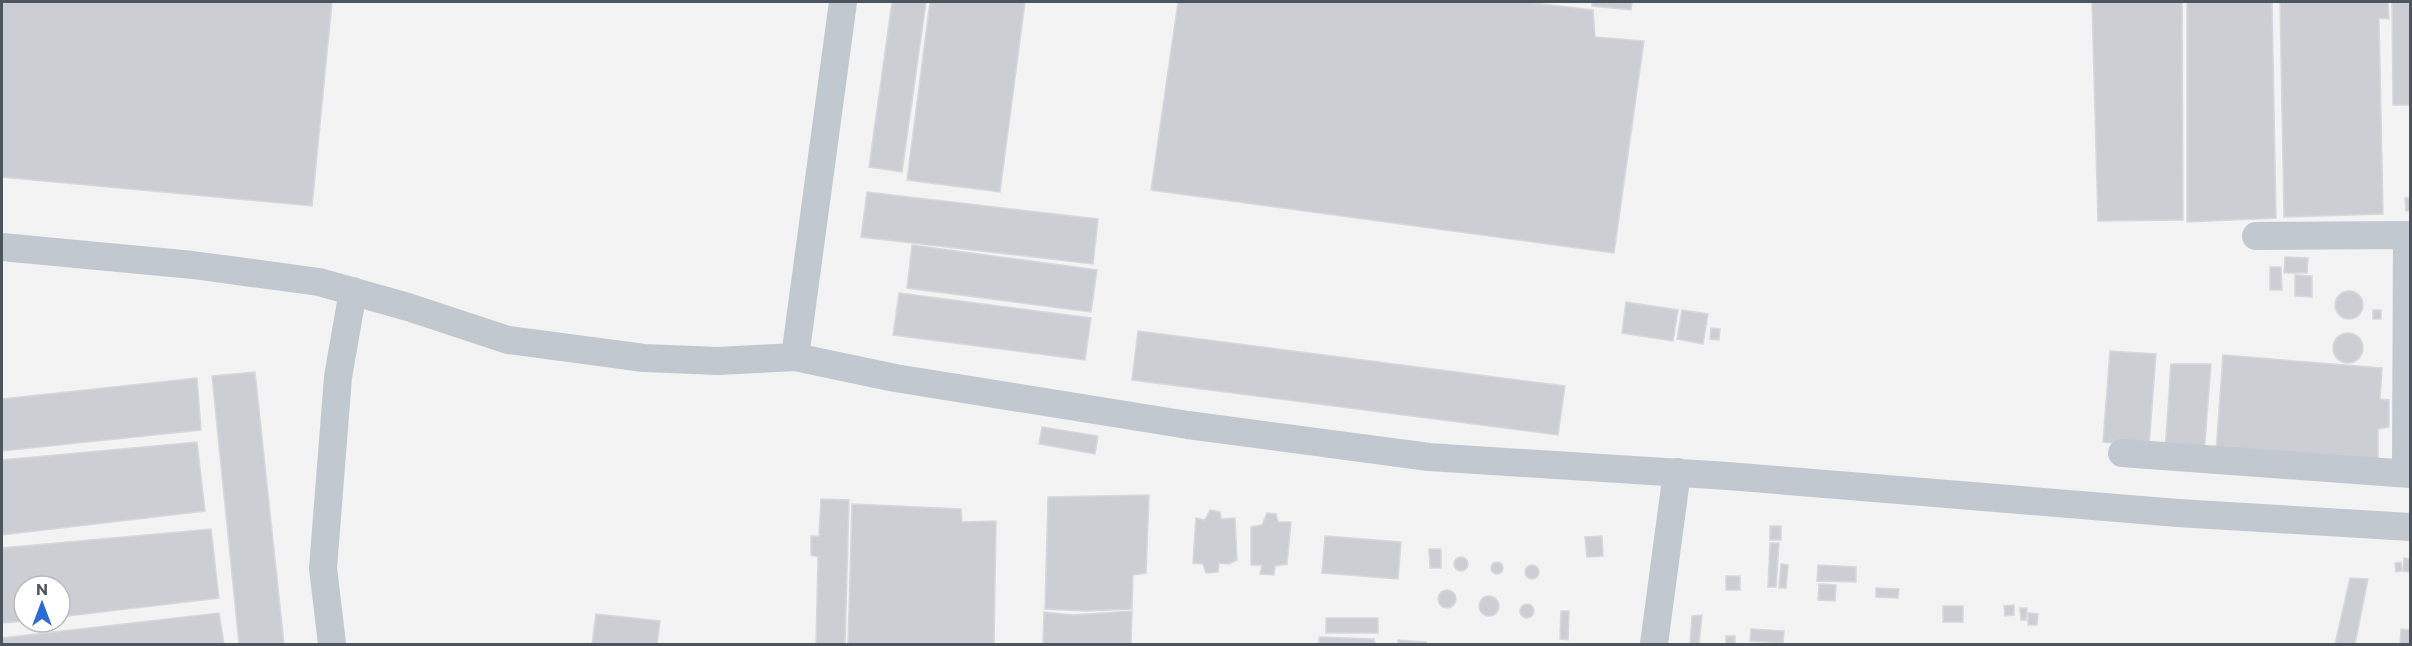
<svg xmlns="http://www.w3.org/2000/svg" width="2412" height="646" viewBox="0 0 2412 646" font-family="Commissioner,sans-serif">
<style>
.building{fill:#cdced4;stroke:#d7d8dd;stroke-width:1.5}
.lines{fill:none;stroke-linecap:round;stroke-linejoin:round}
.minor{stroke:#c2c8cf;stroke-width:28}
</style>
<rect width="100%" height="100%" fill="#f4f3f3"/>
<path class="building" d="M2 2H332L312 206 2 177Z
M892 2H926L902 172 869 167Z
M930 2H1025L1000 192 907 180Z
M1178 2H1526L1593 10 1595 37 1644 41 1614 253 1151 190Z
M1592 2H1632L1631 10 1592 6Z
M2092 2H2182L2183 220 2098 221Z
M2187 2H2272L2276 218 2187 222Z
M2280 2H2388L2389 19 2379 18 2383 214 2284 217Z
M2392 2H2410V105H2393Z
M867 192 1098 219 1093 264 861 237Z
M2405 198H2410V210L2406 211Z
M912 245 1097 270 1091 312 907 288Z
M2285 257 2308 258 2307 273H2284Z
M2270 267H2281L2282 290H2270Z
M2295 275 2312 276V297L2295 296Z
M2335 305a14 14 0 1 1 28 0a14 14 0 1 1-28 0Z
M899 293 1091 318 1085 360 893 335Z
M1626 302 1678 310 1673 341 1622 333Z
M1682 310 1708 314 1703 344 1677 339Z
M2373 310H2381V319H2373Z
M1711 328 1720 329 1719 340 1710 339Z
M1138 331 1565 386 1558 435 1132 380Z
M2333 348a15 15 0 1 1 30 0a15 15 0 1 1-30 0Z
M2110 351 2156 354 2149 446 2103 442Z
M2223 355 2382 368 2380 399 2389 400V427L2378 429V464L2216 452Z
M2171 364H2211L2204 454 2165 451Z
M255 372 284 644H239L212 376Z
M197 378 201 430 2 451V399Z
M1042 427 1098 436 1095 454 1039 444Z
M197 442 205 511 2 535V460Z
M1149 495 1146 573 1133 575 1132 609 1087 611 1045 609 1048 497Z
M821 499 849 500 845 644H816L818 557 811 555V536H819Z
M852 504 961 509 962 522 996 521 994 644H848Z
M1210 510 1220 512 1221 519 1235 518 1237 560 1229 564 1219 563 1218 572 1206 573 1203 564 1193 563 1196 518 1205 520Z
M1267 513 1276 514 1278 522H1291L1287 564 1275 566 1274 575 1260 574 1262 565H1251V527L1262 525Z
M1770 526H1781V540H1770Z
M211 529 219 598 60 617V586H24V621L2 623V548Z
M1325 536 1401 542 1398 579 1322 573Z
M1602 536 1603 556 1587 557 1585 537Z
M1770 543H1779L1776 587H1768Z
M1429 549H1441V568H1430Z
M1454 564a7 7 0 1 1 14 0a7 7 0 1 1-14 0Z
M2404 558 2410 559V572L2403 571Z
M1491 568a6 6 0 1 1 12 0a6 6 0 1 1-12 0Z
M2401 562 2402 571 2396 572 2395 563Z
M1781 564 1788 565 1786 588H1779Z
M1818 565 1856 567V582L1817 581Z
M1525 572a7 7 0 1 1 14 0a7 7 0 1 1-14 0Z
M1726 576H1740V590H1726Z
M2350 578 2368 579 2355 644H2335Z
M1819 584 1836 585 1835 601 1818 600Z
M1876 588 1899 589 1898 598 1876 597Z
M1438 599a9 9 0 1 1 18 0a9 9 0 1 1-18 0Z
M1479 606a10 10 0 1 1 20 0a10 10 0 1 1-20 0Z
M1520 611a7 7 0 1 1 14 0a7 7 0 1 1-14 0Z
M2014 605V615L2005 616 2004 606Z
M1943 606H1963V622H1943Z
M2020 608H2027L2026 620H2021Z
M1132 611 1131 644H1043L1044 612 1073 615Z
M1561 611H1569L1568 640 1560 639Z
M219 613 224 644H2V638Z
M2028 613 2038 614 2037 625H2028Z
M596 614 660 621 657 644H592Z
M1702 615 1699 644H1690L1692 616Z
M1326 618H1378V633H1326Z
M1751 629 1784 631 1783 643 1750 641Z
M2401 629 2410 630V644H2400Z
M1726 636H1735V644H1726Z
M1319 637 1374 639 1375 644H1319Z
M1398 640 1426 642V644H1398Z"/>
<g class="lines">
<path class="minor" d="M2256 236 2410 235
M2 247 193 265 319 282 408 307 508 340 644 358 718 361 795 357 895 378 1188 425 1429 457 1728 476 2178 513 2410 527
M795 357 843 2
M2122 453 2410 474
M2406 473 2407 235
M332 644 323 568 338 377 353 291
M1654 644 1677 472"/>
</g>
<rect width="2412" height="646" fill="none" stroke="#4c545e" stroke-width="6"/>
<g transform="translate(42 604)"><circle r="28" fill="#ffffff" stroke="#b7bbbf" stroke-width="1.5"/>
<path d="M0-4.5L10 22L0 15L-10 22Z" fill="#2d6ad3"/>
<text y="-9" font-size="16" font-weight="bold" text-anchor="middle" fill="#4c545e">N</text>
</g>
</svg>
